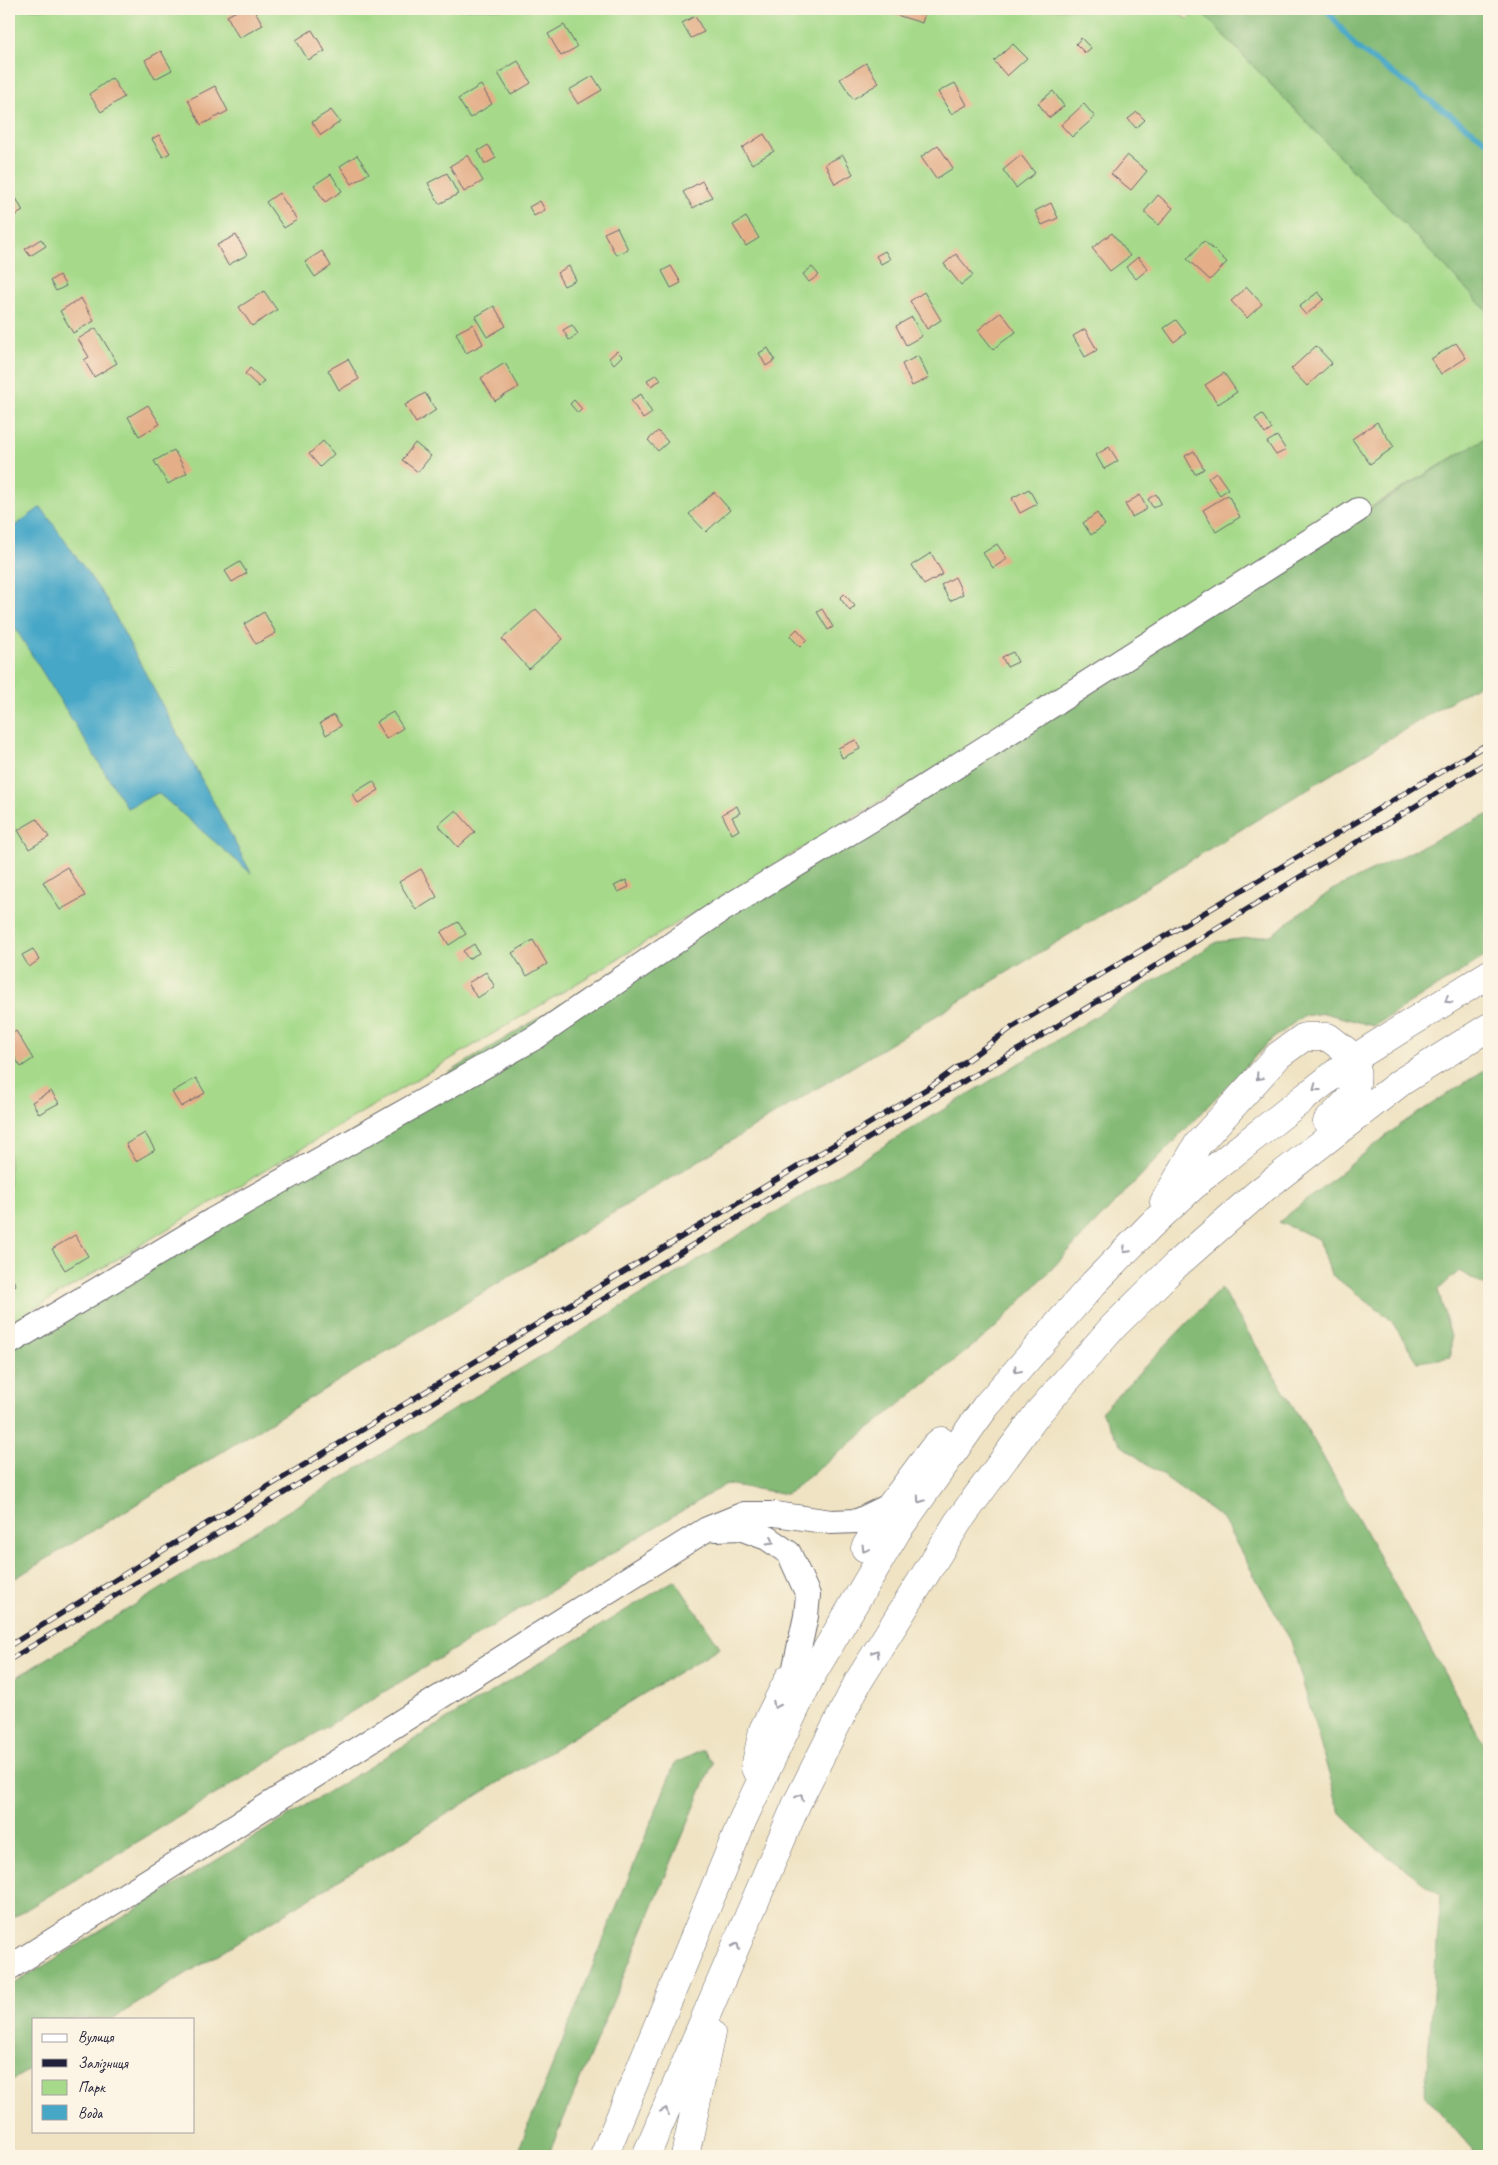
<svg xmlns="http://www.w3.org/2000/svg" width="1498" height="2165" viewBox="0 0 1498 2165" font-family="Caveat,sans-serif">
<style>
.green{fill:#a6da8a;stroke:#647e62}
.forest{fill:#84ba76;stroke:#536e58}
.water{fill:#47a7c7;stroke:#346481}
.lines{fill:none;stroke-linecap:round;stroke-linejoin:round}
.stream{stroke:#47a7c7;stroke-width:5.5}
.building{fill:#e3ae88}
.minor-casing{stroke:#6a666b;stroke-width:26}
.highway-casing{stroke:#6a666b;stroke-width:29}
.minor{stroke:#fff;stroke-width:24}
.highway{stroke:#fff;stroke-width:28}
.rail-casing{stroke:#22223b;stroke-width:5.5}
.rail{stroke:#fcf5e5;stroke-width:4;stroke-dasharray:11;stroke-linecap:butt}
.oneway{stroke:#9c9ca7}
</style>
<rect width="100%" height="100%" fill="#fcf5e5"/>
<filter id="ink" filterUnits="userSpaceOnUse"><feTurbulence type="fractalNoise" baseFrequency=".02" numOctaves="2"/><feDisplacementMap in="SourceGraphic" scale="10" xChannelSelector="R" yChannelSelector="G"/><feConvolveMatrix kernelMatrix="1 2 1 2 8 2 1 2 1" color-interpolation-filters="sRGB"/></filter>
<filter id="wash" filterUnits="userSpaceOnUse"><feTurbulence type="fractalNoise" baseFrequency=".0096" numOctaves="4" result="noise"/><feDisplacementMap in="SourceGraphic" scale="20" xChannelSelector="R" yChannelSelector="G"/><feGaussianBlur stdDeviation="1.12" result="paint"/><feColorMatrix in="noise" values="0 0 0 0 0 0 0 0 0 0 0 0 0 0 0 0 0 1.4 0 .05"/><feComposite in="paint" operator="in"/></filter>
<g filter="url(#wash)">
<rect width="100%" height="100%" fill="#efe3c3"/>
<path class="green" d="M9 9H1171L1187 19 1199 9 1489 313V436L9 1324Z"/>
<path class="forest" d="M1198 9H1489V313L1199 9Z
M1489 436V678L9 1582V1342Z
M1489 814V954L1374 1026 1324 1013 1303 1016 1270 1041 993 1330 787 1494 726 1484 9 1920V1682L1217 942 1271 935 1332 890Z
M1489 1067V1288L1459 1271 1438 1290 1451 1337V1357L1418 1362 1390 1319 1331 1274 1319 1239 1279 1222 1401 1124Z
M1221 1288 1313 1439 1489 1753V2156H1478L1425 2095 1441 1895 1378 1849 1340 1813 1291 1641 1222 1518 1122 1446 1101 1412Z
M675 1580 720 1647 112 2019H34V2067L9 2082V1987Z
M703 1750 713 1763 548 2156H516L675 1763Z"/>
<path class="water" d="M41 507 106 599 251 873 158 793 127 808 9 618V530Z"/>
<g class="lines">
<path class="stream" d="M1326 9 1356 47 1489 143"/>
</g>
<g id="blocks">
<path class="building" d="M240 9H254L263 25 239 38 227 16Z
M881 9H926L922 23 881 10Z
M695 16 704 32 691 38 682 23Z
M564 25 577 47 561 56 548 34Z
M312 30 325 51 308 60 296 40Z
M1081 38 1091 48 1085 53 1076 44Z
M1013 44 1027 58 1007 76 994 61Z
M161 51 172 70 155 79 145 60Z
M518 61 531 83 511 95 498 73Z
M866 63 879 83 853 99 840 79Z
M593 76 602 90 578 104 569 90Z
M112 78 124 97 101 112 89 94Z
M955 83 967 105 951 114 938 92Z
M481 85 492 104 470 118 458 99Z
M215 86 228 111 201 125 188 100Z
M1053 91 1064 106 1049 118 1038 103Z
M1084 104 1095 117 1072 137 1061 125Z
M331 110 340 122 321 135 312 122Z
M1137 112 1145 120 1136 128 1128 119Z
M764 134 774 151 752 164 742 148Z
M159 135 170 153 163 157 152 139Z
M488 145 496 158 485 164 478 151Z
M938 145 953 168 936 179 921 157Z
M357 155 369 173 352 184 340 166Z
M468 155 483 181 464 192 450 166Z
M843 155 853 174 835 184 825 164Z
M1021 155 1035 173 1016 188 1003 170Z
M1127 155 1147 171 1131 190 1111 174Z
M447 173 458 194 439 204 428 183Z
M331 174 342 191 325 202 314 185Z
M702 181 712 197 693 208 683 192Z
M279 193 297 220 284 228 266 202Z
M1158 195 1173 208 1159 225 1144 212Z
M16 198 23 211 11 218 9 214V202Z
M540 201 545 210 534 216 529 207Z
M1051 203 1058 218 1042 225 1035 211Z
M746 217 759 238 746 246 733 225Z
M617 227 628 249 616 255 604 233Z
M1112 233 1130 256 1110 271 1092 248Z
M236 235 247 255 228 265 217 245Z
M41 239 46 246 30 256 25 249Z
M1204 241 1227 262 1210 280 1187 259Z
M322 251 331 266 315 277 305 262Z
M885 251 890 259 881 264 876 256Z
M956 254 973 275 961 285 944 264Z
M1138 257 1148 269 1136 279 1126 267Z
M569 266 576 280 564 286 557 273Z
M671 266 681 283 671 288 662 271Z
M812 267 819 275 809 282 803 274Z
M59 275 66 286 56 291 50 281Z
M1247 287 1262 304 1247 318 1231 301Z
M264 291 277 310 252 326 239 307Z
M924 292 941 320 927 329 910 301Z
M1318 292 1324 299 1306 315 1299 307Z
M81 298 94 321 73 333 60 311Z
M494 306 506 326 487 337 475 317Z
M1001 312 1016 332 993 349 978 330Z
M912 317 922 336 906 345 896 326Z
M1176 320 1186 333 1174 342 1164 328Z
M473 324 483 344 466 353 456 333Z
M572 325 578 334 569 340 563 330Z
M96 328 117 363 94 377 84 360 89 357 78 339Z
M1085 329 1097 350 1085 357 1073 336Z
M1456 343 1466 358 1441 374 1431 359Z
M1316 346 1332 363 1307 386 1291 369Z
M768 348 775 360 766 366 759 353Z
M617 351 622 356 614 364 609 358Z
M918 356 929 378 912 386 902 364Z
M348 359 359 379 339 390 328 370Z
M505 363 519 387 495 401 481 378Z
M250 368 264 381 259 387 245 374Z
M1224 373 1237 392 1218 404 1205 385Z
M657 374 661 380 651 386 647 380Z
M425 393 436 410 416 423 405 405Z
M641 394 652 413 643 419 631 400Z
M574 400 582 409 578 413 570 404Z
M148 405 160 424 139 436 128 417Z
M1262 414 1272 429 1265 434 1255 419Z
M1377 422 1394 447 1370 464 1352 439Z
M658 431 668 442 658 451 648 440Z
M1277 436 1286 450 1276 455 1267 442Z
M323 441 334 454 320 467 309 454Z
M415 443 431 456 418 472 402 460Z
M1109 447 1118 461 1104 469 1096 455Z
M174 450 187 473 168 484 154 461Z
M1194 451 1204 469 1195 474 1185 456Z
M1216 472 1228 489 1220 495 1208 478Z
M1029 489 1037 504 1020 513 1012 498Z
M714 492 730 510 706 532 689 514Z
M1156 494 1161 503 1153 508 1148 499Z
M1140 495 1147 509 1132 517 1125 504Z
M1228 495 1240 517 1216 532 1203 510Z
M1097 513 1105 525 1091 535 1083 523Z
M997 544 1007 559 993 568 983 553Z
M931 553 943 574 924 585 912 565Z
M240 562 247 573 232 582 225 571Z
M955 577 963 594 950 601 941 585Z
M844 594 855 606 850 611 840 598Z
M536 609 563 639 529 669 502 639Z
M822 609 833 627 828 630 817 612Z
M264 612 276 633 256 644 244 624Z
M797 629 807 640 800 647 790 636Z
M1013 652 1018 662 1007 667 1002 657Z
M393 712 403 728 386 739 376 722Z
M334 715 341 726 326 735 320 723Z
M856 740 860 749 842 758 838 748Z
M373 781 379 790 358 803 352 794Z
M737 806 740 813 732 817 739 830 732 834 722 814Z
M456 810 475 832 458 847 438 825Z
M37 819 49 837 29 849 18 830Z
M67 867 85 896 60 910 43 882Z
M421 869 437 897 416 910 399 882Z
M626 880 629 887 618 892 614 886Z
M458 922 466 934 449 945 441 932Z
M533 940 547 964 527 976 512 953Z
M474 944 479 953 468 959 463 951Z
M33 949 39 960 29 967 22 955Z
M486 972 495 987 477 998 468 983Z
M16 1031 33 1059 21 1067 9 1048V1036Z
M196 1078 205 1093 181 1107 172 1092Z
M51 1091 59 1103 39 1114 32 1102Z
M145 1133 155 1150 136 1161 126 1144Z
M75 1235 88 1256 65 1270 52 1249Z
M9 1274 16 1285 9 1290Z"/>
</g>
</g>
<g filter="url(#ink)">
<use href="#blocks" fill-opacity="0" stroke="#6a666b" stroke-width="1"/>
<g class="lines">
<defs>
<path id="minor" d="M9 1343 213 1220 536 1037 719 912 894 806 1358 510
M716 1529 740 1528 767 1538 789 1553 808 1595 806 1616 795 1667
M9 1968 707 1529 744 1514H775L831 1522 858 1521 891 1505"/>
<path id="highway" d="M1164 1202 1198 1144 1279 1055 1304 1037H1328L1355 1058C1361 1095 1351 1097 1327 1122
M865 1548 891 1505 935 1446 941 1441
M755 1768 763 1730 789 1678
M604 2156 743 1819 811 1676 897 1531 986 1406 1094 1283 1150 1226 1202 1178 1355 1058 1489 974
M646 2156 797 1803 858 1682 958 1522 1038 1413 1113 1327 1175 1266 1258 1193 1401 1082 1489 1027
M685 2156 711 2033"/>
</defs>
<use href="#minor" class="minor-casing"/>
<use href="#highway" class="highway-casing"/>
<use href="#minor" class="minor"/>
<use href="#highway" class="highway"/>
<defs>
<path id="rail" d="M9 1646 173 1544 933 1085 1011 1028 1489 743
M9 1660 938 1096 1023 1047 1489 761"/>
</defs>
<use href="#rail" class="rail-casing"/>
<use href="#rail" class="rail"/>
</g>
<defs><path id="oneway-chevron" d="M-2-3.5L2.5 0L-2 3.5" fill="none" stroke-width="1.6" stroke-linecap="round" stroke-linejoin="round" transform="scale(1.25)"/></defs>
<g class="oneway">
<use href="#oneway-chevron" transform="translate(1448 1000) rotate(148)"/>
<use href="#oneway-chevron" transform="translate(1259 1077) rotate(132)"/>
<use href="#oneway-chevron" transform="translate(1316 1088) rotate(142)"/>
<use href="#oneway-chevron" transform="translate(1126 1250) rotate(134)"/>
<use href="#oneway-chevron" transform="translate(1017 1370) rotate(131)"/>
<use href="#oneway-chevron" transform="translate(920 1500) rotate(125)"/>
<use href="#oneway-chevron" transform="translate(771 1541) rotate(31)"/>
<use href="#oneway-chevron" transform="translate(865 1549) rotate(121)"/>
<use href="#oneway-chevron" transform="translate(876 1653) rotate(-58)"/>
<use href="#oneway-chevron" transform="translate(776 1705) rotate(117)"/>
<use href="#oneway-chevron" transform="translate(800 1797) rotate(-64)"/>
<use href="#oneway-chevron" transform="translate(736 1946) rotate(-67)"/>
<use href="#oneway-chevron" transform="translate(665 2111) rotate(-67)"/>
</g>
</g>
<rect width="1498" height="2165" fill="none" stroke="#fcf5e5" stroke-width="30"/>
<rect x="32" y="2018" width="162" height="115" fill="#fcf5e5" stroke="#a5a1a1"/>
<rect x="42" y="2034" width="25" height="8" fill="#ffffff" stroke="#a5a1a1"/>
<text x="78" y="2042" font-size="15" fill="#22223b">Вулиця</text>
<rect x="42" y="2059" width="25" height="8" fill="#22223b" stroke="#a5a1a1"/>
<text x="78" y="2068" font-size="15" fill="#22223b">Залізниця</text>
<rect x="42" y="2080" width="25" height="15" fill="#a6da8a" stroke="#a5a1a1"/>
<text x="78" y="2092" font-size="15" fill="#22223b">Парк</text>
<rect x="42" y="2105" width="25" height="15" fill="#47a7c7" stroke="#a5a1a1"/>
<text x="78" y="2118" font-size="15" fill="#22223b">Вода</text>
</svg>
